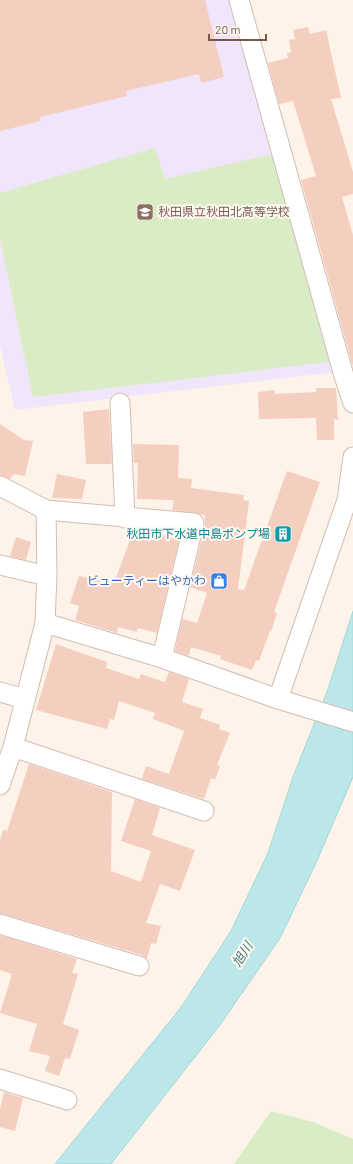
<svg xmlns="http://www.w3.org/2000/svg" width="353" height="1164" viewBox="0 0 353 1164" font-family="Barlow,'Noto Sans JP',sans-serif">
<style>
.education{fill:#f0e5fa}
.green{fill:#daecc6}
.water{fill:#bce7e8;stroke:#a2d8da}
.building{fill:#f4cfc0}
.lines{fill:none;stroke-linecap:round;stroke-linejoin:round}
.minor-casing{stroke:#d3bcb0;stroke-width:21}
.minor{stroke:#fff;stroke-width:19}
.labels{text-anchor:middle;stroke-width:4;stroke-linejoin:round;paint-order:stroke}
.education-label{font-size:12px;fill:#785e54;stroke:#fff8f0;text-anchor:start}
.culture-label{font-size:12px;fill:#0d838f;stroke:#fff8f0;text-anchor:end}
.shop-label{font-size:12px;fill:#366cbe;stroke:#fff8f0;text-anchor:end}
.water-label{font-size:13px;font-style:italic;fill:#3d7b7e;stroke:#fff8f0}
</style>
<rect width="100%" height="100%" fill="#fdf3e9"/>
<path class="education" d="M0 0H230L337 372 15 410 0 345Z"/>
<path class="green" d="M155 148 165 179 272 154 329 362 33 397 0 239V193Z
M271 1111 313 1122 353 1139V1164H234Z"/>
<path class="water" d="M353 611V777L316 863 280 938 220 1025 111 1164H55L182 1006 231 931 268 853 293 777 328 689Z"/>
<path class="building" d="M0 0H205L224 77 201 83 199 74 126 91 127 96 40 117 41 121 0 131Z
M308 27 310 34 326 30 341 98 331 99 353 172V194L342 197 353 235V367L301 180 316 176 293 101 279 104 268 63 288 58 287 53 291 52 289 40 295 39 293 30Z
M316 388H336L338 420 334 419V440H317L316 418 259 419 258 392 274 390 275 394 316 392Z
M109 409 112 464H86L83 412Z
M0 424 24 440 33 441 25 476 14 474 10 479 0 475Z
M133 444 179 445 178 478 192 479 191 488 244 495 243 500 249 501 238 589 244 590 287 471 320 482 274 612 277 613 271 632 270 631 259 661 256 660 252 670 220 659 221 656 191 647 189 656 175 651 182 619 197 623 207 593 190 587 205 526V515L172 510 174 500 137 499 138 463H134Z
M57 474 86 480 82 499 52 498Z
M131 528 146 530 179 540 157 633 138 628 137 632 118 627 117 633 75 620 79 606 70 603 79 576 114 583 130 540 128 539Z
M16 537 31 542 26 560 10 556Z
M56 644 107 662 106 668 139 679 141 674 165 682 169 672 189 679 182 702 203 709 200 718 220 725 219 729 230 733 217 765 220 766 215 780 211 778 204 799 142 779 146 766 169 774 184 731 153 719 155 713 119 701 114 720 110 719 107 729 36 710Z
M29 764 112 792 111 871 141 882 151 851 121 841 135 799 160 808 152 835 195 850 180 891 160 884 146 923 161 926 156 944 151 943 147 959 142 955 0 913V840L3 830 7 831Z
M0 935 77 959 72 973 78 974 63 1024 79 1030 70 1059 65 1058 59 1076 45 1071 50 1056 29 1051 37 1024 0 1013 12 974 0 970Z
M4 1092 23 1098 15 1131 0 1127V1109Z"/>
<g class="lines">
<defs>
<path id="minor" d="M239 0 344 376 353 403
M120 403 125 518
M0 486 46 510 47 576 45 623 13 747 0 785
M46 510 194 523 162 658
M0 565 47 576
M45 623 162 658 278 699 353 722
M0 692 25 699
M278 699 347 500 353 457
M13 747 204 811
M0 924 139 966
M0 1079 67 1100"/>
</defs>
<use href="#minor" class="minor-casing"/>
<use href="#minor" class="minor"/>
</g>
<defs>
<symbol id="school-square" viewBox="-11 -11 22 22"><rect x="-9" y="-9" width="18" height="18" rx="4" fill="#8d6e63" stroke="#fff8f0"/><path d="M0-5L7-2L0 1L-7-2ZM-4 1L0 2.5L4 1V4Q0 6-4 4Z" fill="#fff"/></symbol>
<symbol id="building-square" viewBox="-11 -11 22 22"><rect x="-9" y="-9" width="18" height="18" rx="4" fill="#0f9aa8" stroke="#fff8f0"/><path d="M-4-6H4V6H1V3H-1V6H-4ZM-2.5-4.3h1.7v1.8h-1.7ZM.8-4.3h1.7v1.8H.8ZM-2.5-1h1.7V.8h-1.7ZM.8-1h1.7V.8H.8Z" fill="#fff"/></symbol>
<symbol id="shop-square" viewBox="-11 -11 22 22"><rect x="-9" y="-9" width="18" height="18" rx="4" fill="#3f7fe0" stroke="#fff8f0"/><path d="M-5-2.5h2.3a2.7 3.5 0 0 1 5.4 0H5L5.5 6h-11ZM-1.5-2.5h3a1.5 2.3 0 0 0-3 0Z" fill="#fff"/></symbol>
</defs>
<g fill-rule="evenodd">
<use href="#school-square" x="135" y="202" width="20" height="20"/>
<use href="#building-square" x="273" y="524" width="20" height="20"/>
<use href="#shop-square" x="209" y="571" width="20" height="20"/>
</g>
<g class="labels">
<g class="education-label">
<text x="158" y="216">秋田県立秋田北高等学校</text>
</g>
<g class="culture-label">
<text x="270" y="538">秋田市下水道中島ポンプ場</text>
</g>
<g class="shop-label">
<text x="206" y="585">ビューティーはやかわ</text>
</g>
<g class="water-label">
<text transform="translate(242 954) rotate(-58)" y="5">旭川</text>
</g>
</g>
<path d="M209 34v6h57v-6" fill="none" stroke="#79564b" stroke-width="2"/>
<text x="215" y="34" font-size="12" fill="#79564b" stroke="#fff8f0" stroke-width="3" paint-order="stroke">20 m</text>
</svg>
